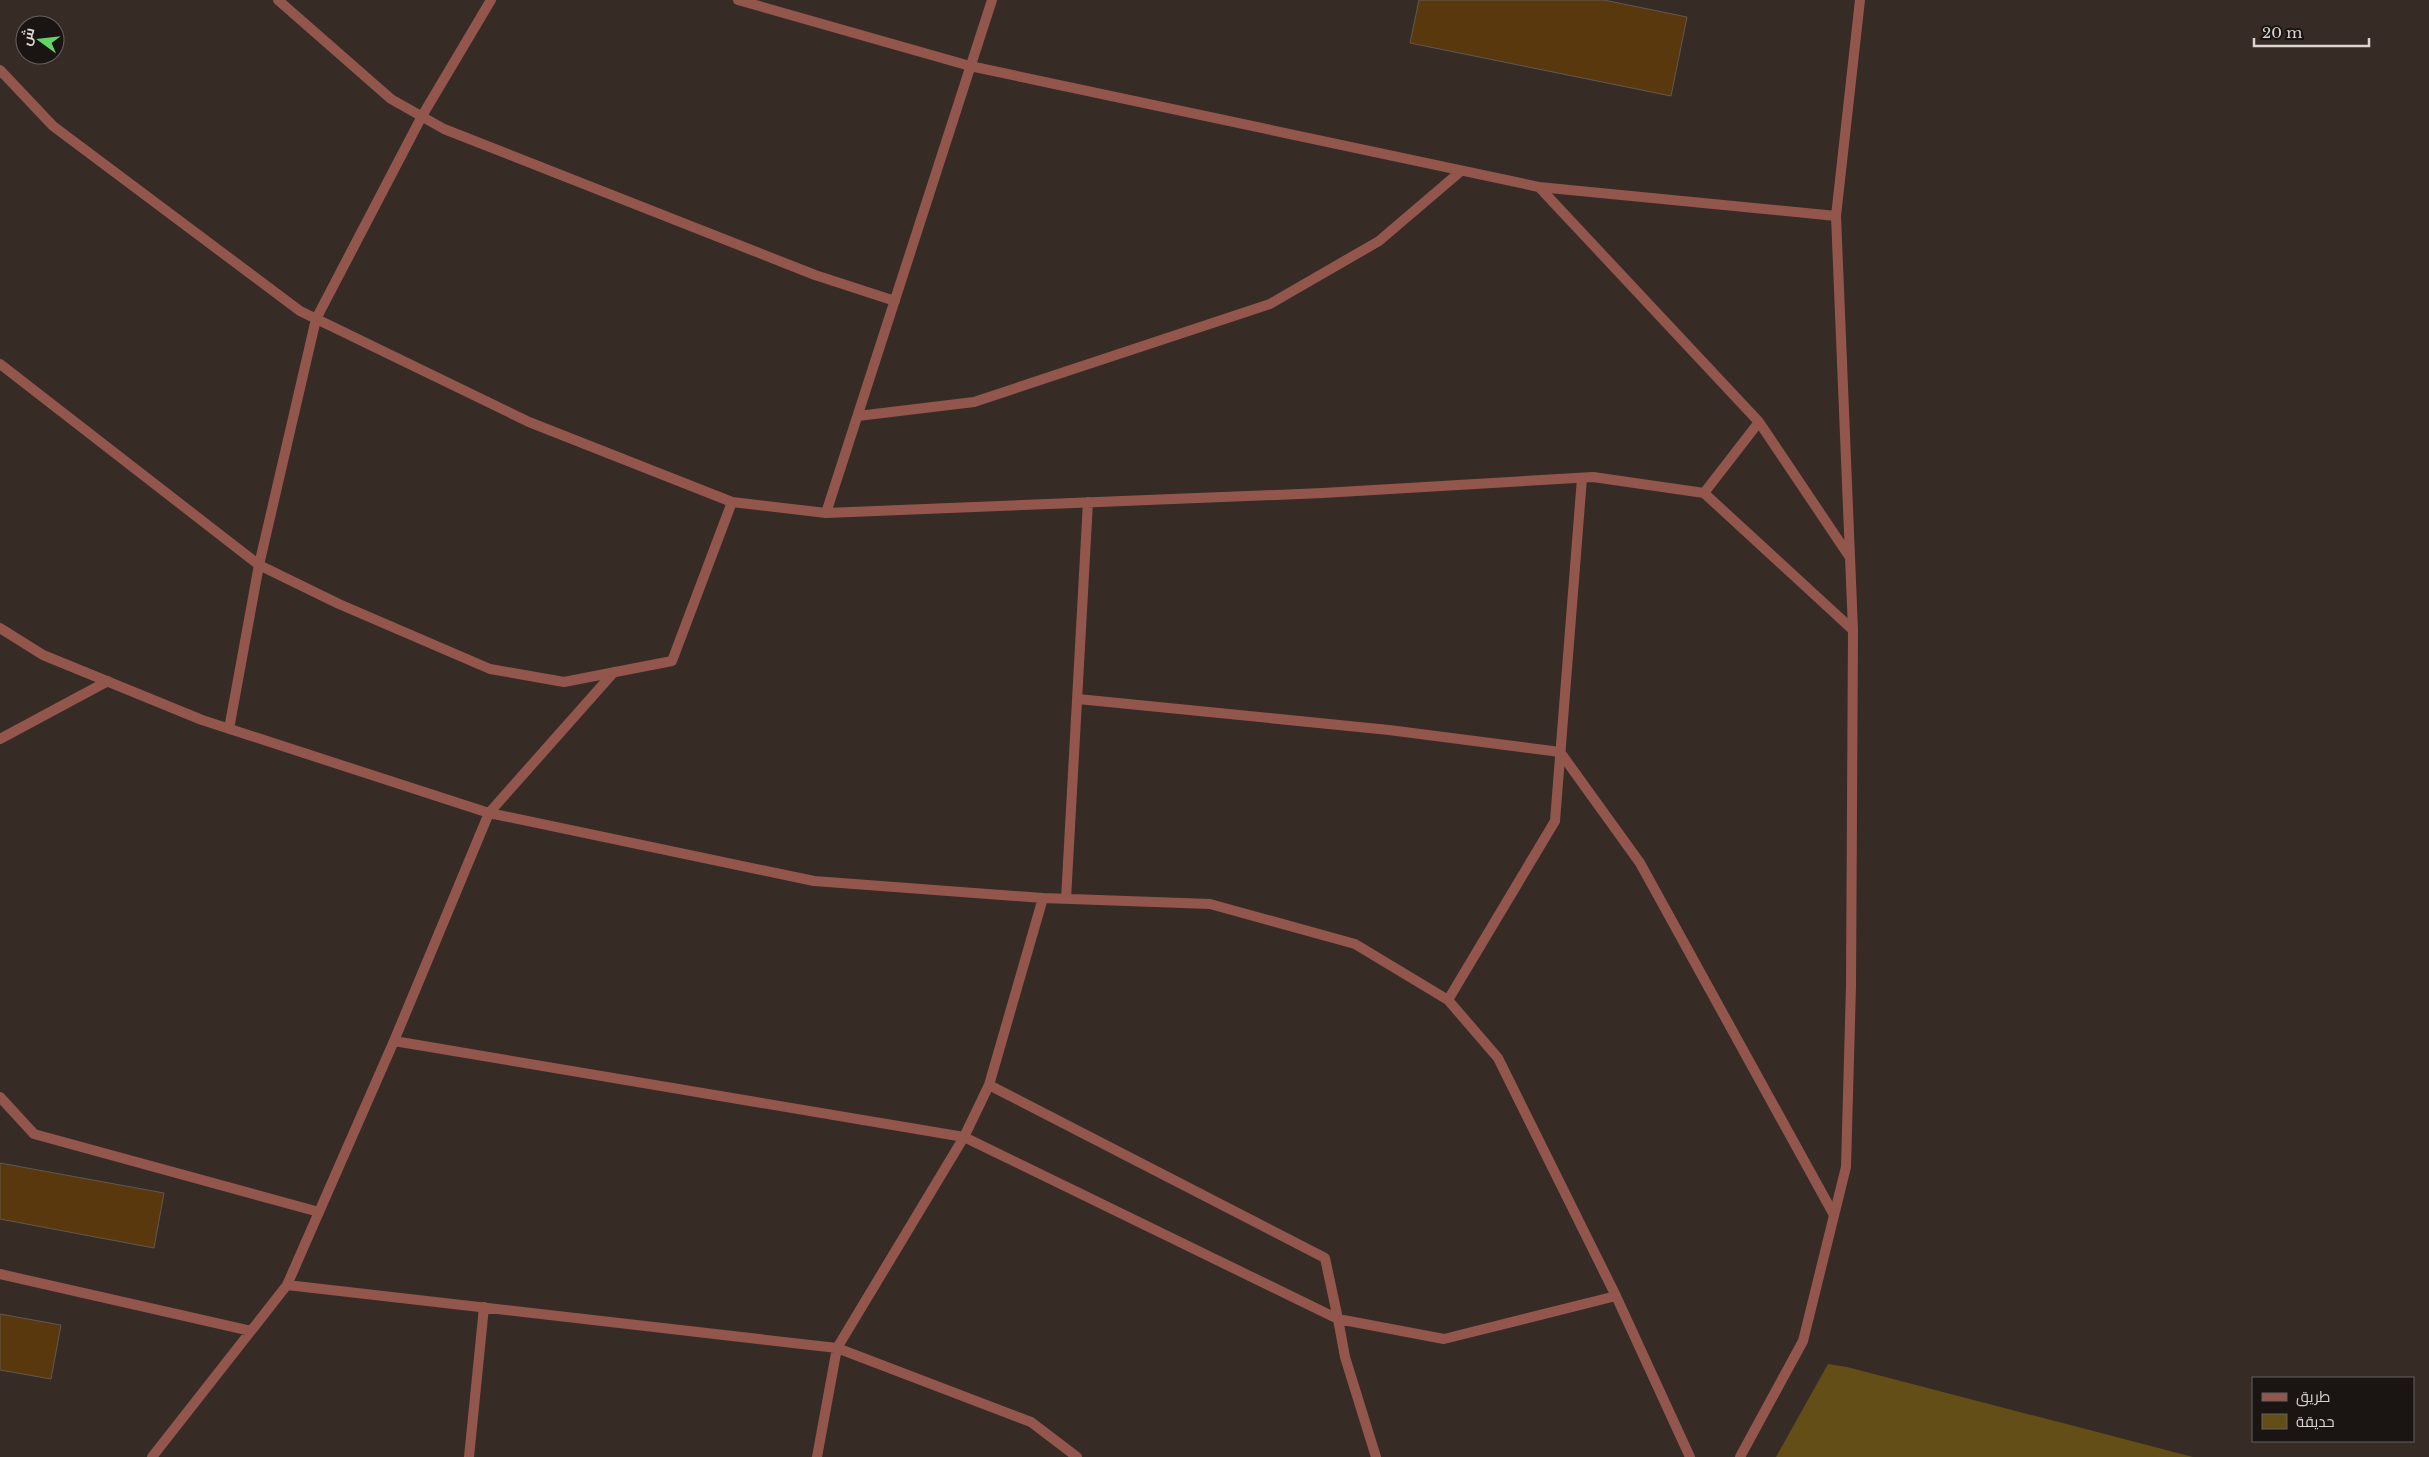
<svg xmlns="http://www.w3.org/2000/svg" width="2429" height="1457" viewBox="0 0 2429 1457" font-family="'Libre Baskerville',Cairo,serif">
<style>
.green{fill:#634e18}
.building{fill:#5a380e;stroke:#62584f}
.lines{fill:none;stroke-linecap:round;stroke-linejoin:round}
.minor{stroke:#93564d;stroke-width:10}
.tertiary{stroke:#93564d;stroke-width:10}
</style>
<rect width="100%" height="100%" fill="#372b26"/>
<path class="green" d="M1828 1364 1847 1367 2193 1457H1776Z"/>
<path class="building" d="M1419 0H1604L1687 17 1671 96 1410 43Z
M0 1163 164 1193 154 1248 0 1219Z
M0 1314 61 1325 51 1379 0 1370Z"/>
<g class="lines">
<path class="minor" d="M278 0 391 99 444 129 815 275 895 301
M491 0 422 116 316 319 259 565 339 604 490 669 564 682 672 661 732 502
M0 70 53 126 300 311 529 422 732 502 826 513 1323 493 1593 477 1704 493 1853 630
M0 364 259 565 229 729
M858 416 974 402 1270 304 1379 241 1461 171
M826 513 992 0
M0 628 43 655 202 720 489 813 814 881 1043 898 1210 904 1355 944 1448 1000 1498 1058 1616 1296 1690 1457
M1078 699 1389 730 1560 752 1640 863 1834 1215
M0 739 108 681
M1066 899 1088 502
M1448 1000 1555 821 1582 478
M394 1041 964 1137 1338 1319 1345 1357 1376 1457
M989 1085 1043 898
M0 1097 34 1134 319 1212
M0 1274 251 1331
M287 1285 837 1348 1031 1422 1077 1457
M152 1457 287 1285 394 1041 489 813 614 672
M469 1457 484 1307
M817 1457 837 1348 964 1137 989 1085 1325 1258 1338 1319 1444 1339 1616 1296"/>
<path class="tertiary" d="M738 0 970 66 1539 187 1836 216
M1539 187 1759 422 1849 556
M1704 493 1759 422
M1740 1457 1803 1341 1846 1167 1851 986 1853 630 1836 216 1860 0"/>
</g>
<rect x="2252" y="1377" width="162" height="65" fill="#1a1512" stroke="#67615e"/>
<rect x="2262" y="1393" width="25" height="8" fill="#93564d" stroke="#67615e"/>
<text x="2296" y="1402" font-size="15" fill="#dbd4d0">طريق</text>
<rect x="2262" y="1414" width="25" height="15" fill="#634e18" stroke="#67615e"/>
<text x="2296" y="1427" font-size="15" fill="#dbd4d0">حديقة</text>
<g transform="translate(40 40) rotate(285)"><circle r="24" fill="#1a1512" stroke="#67615e"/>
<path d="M0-4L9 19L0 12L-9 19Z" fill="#64d468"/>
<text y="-8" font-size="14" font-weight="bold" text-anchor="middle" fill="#dbd4d0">ش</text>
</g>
<path d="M2254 38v8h115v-8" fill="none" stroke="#dbd4d0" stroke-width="2.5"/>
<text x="2262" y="38" font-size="15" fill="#dbd4d0" stroke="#1a1512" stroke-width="4" paint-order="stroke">20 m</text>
</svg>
